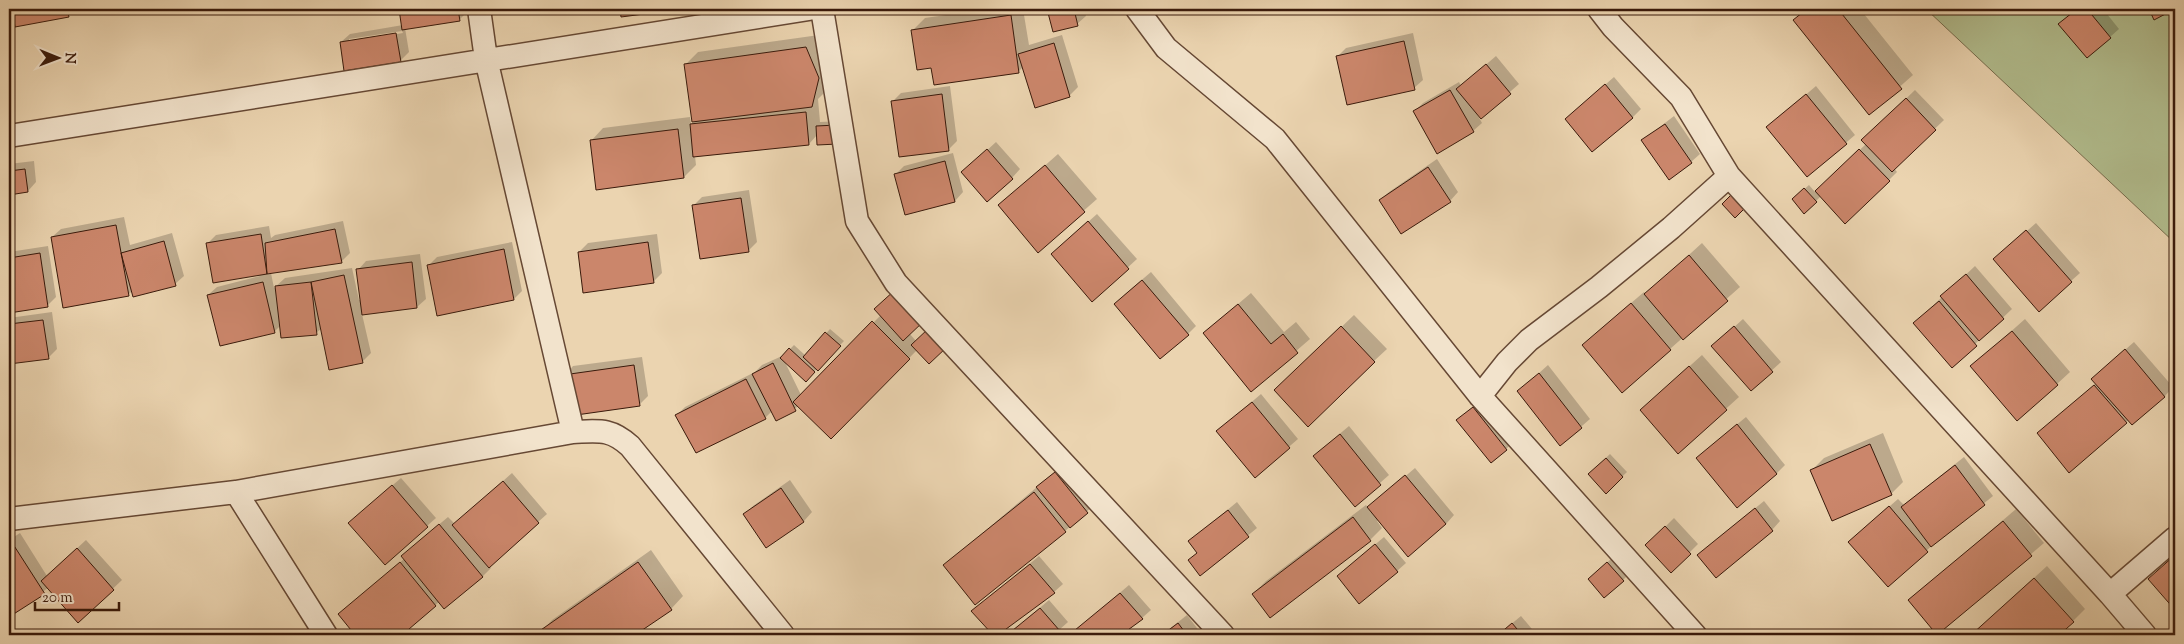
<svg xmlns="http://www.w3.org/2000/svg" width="2184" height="644" viewBox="0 0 2184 644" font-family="'Sorts Mill Goudy',serif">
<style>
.green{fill:#b2be8f;stroke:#766c4d}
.shadow{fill:#0003;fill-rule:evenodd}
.building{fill:#cb866b;stroke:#3a1a0b}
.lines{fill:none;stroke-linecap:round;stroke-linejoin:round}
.street-casing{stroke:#664834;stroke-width:25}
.street{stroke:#f2e3cc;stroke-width:22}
</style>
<rect width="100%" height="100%" fill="#ebd4b0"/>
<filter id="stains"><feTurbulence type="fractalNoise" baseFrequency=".004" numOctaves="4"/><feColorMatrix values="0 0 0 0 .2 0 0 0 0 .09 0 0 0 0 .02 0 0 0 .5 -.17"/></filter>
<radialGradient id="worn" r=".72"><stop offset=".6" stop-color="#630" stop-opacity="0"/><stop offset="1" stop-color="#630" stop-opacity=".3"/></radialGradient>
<path class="green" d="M1926 9H2175V243Z"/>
<path class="shadow" d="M13 9H75L68 16 16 25Z
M401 9H467L468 11 459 20 405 28 409 52 400 61 341 42 350 34 403 25ZM402 31 403 33 349 42V39Z
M621 9H647L643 13 622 15Z
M987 9H1023L1029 45 1062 35 1078 87 1069 96 1023 67 1018 72 932 66 913 30 925 18Z
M1048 9H1084L1086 16 1077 24 1054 30Z
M1806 9H1860L1913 75 1870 113 1795 20Z
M2077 9H2103L2119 29 2110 37 2060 24Z
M1413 33 1423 80 1414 88 1338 56 1346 48Z
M819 35 831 65 824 93 818 99 820 122 841 121 817 135 809 144 695 156 696 165 684 177 591 141 603 128 690 117 691 124 694 122 685 65 698 52Z
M1496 56 1519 84 1481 117 1477 114 1482 123 1473 131 1414 112 1423 103 1459 82 1461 86Z
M1614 77 1641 109 1632 118 1566 119Z
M950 86 957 141 948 150 893 101 901 93Z
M1816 86 1855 135 1807 176 1768 127Z
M1915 90 1944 120 1894 168 1897 172 1889 180 1821 196 1816 201 1793 199 1809 185 1815 192 1866 144 1863 140Z
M1674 116 1700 154 1691 162 1643 140Z
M996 142 1020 169 1012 178 972 164Z
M953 153 963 192 955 201 896 174 904 166Z
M1058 154 1097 199 1038 251 1000 205Z
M1437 159 1458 192 1450 201 1380 200 1389 192Z
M34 161 36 182 28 191 9 194V164Z
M749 190 757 242 748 251 694 205 702 197Z
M1097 214 1137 259 1092 300 1061 246Z
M124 217 130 245 172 233 184 276 175 284 132 291 128 295 52 237 61 229Z
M343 221 350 253 341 262 271 273 274 288 285 278 352 268 359 300H361L358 270 366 261 420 254 426 299 417 307 362 314 371 353 362 362 322 328 316 333 281 325 274 332 208 295 217 287 260 276 207 244 216 235 269 226 271 238 275 235Z
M2036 223 2080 273 2071 281 2004 251Z
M657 234 662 273 653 282 579 252 588 243Z
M512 242 522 291 514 299 428 266 437 257Z
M1702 243 1740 287 1670 349 1596 333 1644 292 1646 294Z
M48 246 56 297 48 305 9 311V252Z
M1975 266 2012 309 1952 366 1923 315Z
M1151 272 1196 326 1188 334 1124 295Z
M1251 293 1284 332 1296 322 1310 339 1251 390 1204 333Z
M52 312 57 349 48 358 9 363V318Z
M881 315 909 333 916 341 917 350 831 438 799 406 776 419 772 411 765 418 677 415 685 407 755 372 762 365 782 356V357L794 345 806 356 830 329 844 341 806 380 784 360 801 395Z
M1354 315 1387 349 1374 361 1288 378Z
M1743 319 1781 362 1751 389 1722 338Z
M2025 319 2070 372 2057 384 1972 366Z
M2134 342 2173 387 2165 396 2132 424 2129 420 2126 422 2039 433 2096 383 2102 370Z
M1702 355 1739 397 1678 452 1641 410Z
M642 357 648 396 639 405 565 375 573 366Z
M1548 365 1590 419 1561 444 1519 391Z
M1261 394 1298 439 1255 476 1227 423Z
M1482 399 1515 441 1506 449 1458 420Z
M1746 417 1785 465 1776 474 1706 450Z
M1349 426 1389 475 1355 505 1323 448Z
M1883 433 1903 482 1891 494 1812 470 1824 458Z
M1610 454 1627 472 1606 492 1589 474Z
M1964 457 1993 496 1936 542 1888 585 1859 533 1898 499 1904 505Z
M1064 464 1096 503 1071 526 1065 531 945 565Z
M1415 468 1454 515 1446 524 1379 520 1377 521 1382 528 1370 540 1253 594 1266 581 1366 505 1368 508Z
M512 473 547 514 489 566 491 568 482 577 439 602 400 635H357L339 615 404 559 411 548 448 517 455 524Z
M401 478 436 518 427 526 358 515Z
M790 480 812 512 804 521 766 546 745 514 753 506Z
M1764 501 1780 521 1772 530 1708 547Z
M1237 502 1257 528 1201 574 1190 560 1198 552 1190 541Z
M2016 509 2044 543 1937 634 1910 600Z
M1674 518 1698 544 1671 571 1647 545Z
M20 533 47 576 86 540 122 580 79 621 48 588 9 615V540Z
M1384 537 1406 563 1397 571 1338 576Z
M651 550 683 596 671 609 633 635H542L540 633 552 620Z
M2175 555V608L2150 579Z
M1039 556 1063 584 1054 592 994 635 973 611Z
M1611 559 1627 576 1623 580 1589 579Z
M2047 566 2085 609 2073 621 2057 635H1972Z
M1129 585 1151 610 1142 618 1119 635H1065L1070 631 1073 633Z
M1049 600 1068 622 1059 630 1053 635H1008Z
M1187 615 1200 632 1198 635H1162Z
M1521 616 1537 635H1498Z
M1575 630 1579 635H1569Z"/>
<path class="building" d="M12 9H67L69 17 15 27Z
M399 9H458L460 21 402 30Z
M620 9H643L644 14 621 17Z
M1047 9H1074L1078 26 1053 32Z
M1807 9H1838L1902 89 1869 115 1793 20Z
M2077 9H2087L2111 38 2087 58 2058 24Z
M2149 9H2173V10L2154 20Z
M1011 15 1019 73 934 85 931 68 917 70 911 30Z
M396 33 401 62 344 71 340 42Z
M1404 41 1415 90 1347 105 1336 56Z
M1054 43 1070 97 1035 108 1018 54Z
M806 47 819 78 812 107 692 122 684 64Z
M1486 64 1511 94 1481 119 1456 89Z
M1605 84 1633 118 1592 152 1565 119Z
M1450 90 1474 132 1437 154 1413 111Z
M942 94 949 151 899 157 891 101Z
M1806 94 1847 144 1807 177 1766 127Z
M1906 98 1936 130 1892 172 1861 140Z
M806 112 809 145 693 157 690 124Z
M1665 124 1692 163 1669 180 1641 140Z
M837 125 838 144 817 145 816 126Z
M678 129 684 178 596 190 590 140Z
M987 149 1013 179 987 202 961 172Z
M1859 149 1890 181 1845 224 1815 191Z
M945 161 955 202 905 215 894 174Z
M1045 165 1085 212 1038 253 998 205Z
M1428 167 1451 202 1401 234 1379 200Z
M25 169 28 192 9 195V171Z
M1804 188 1817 202 1804 214 1792 199Z
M1734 192 1747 206 1735 218 1722 204Z
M741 198 749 252 700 259 692 205Z
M1088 221 1129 269 1092 302 1051 254Z
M116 225 129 296 63 308 51 237Z
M335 229 342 263 267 274 265 243Z
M2026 230 2072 282 2039 312 1993 259Z
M261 234 267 274 213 283 206 243Z
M164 241 176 286 133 297 121 253Z
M648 242 654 283 583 293 578 252Z
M504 249 514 300 437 316 427 265Z
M40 253 48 307 9 313V258Z
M1689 255 1728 301 1683 340 1644 294Z
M412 262 417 308 362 315 356 269Z
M1966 274 2004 319 1979 341 1940 296Z
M344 275 363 363 329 370 311 282Z
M1142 280 1189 335 1160 359 1114 304Z
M263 282 275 333 220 346 207 295Z
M311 282 317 335 281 338 275 286Z
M895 290 924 321 903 341 874 309Z
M1939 301 1977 346 1952 368 1913 323Z
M1631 303 1671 350 1622 393 1582 345Z
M1238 304 1271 344 1283 334 1298 353 1251 392 1203 333Z
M43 320 49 359 9 364V324Z
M872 321 910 359 831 439 793 402Z
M1341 326 1375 362 1308 427 1274 390Z
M1734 326 1773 372 1751 391 1711 346Z
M929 328 947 347 929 364 911 345Z
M2012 331 2058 385 2017 421 1970 366Z
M825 332 841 346 818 371 803 357Z
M789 348 815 372 806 382 780 358Z
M2125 349 2165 397 2132 425 2091 379Z
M773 363 796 411 776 421 752 374Z
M634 365 640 406 569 416 563 375Z
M1689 366 1727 410 1678 454 1640 410Z
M1539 373 1582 428 1560 446 1517 391Z
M746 379 766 419 696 453 675 415Z
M2094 385 2127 423 2069 473 2037 433Z
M1252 402 1290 448 1255 478 1216 431Z
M1473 407 1507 450 1491 463 1456 420Z
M1737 424 1777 474 1737 508 1696 458Z
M1340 434 1381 485 1355 507 1313 456Z
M1870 444 1892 495 1832 521 1810 470Z
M1606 458 1623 477 1606 494 1588 474Z
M1955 465 1985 505 1931 547 1901 507Z
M1055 472 1088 513 1070 528 1036 487Z
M1405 475 1446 524 1408 557 1367 507Z
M503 481 539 523 489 568 452 525Z
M392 485 428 527 385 565 348 523Z
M781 488 804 522 766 548 743 514Z
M1034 492 1066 532 975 605 943 565Z
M1889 506 1928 552 1888 587 1848 542Z
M1755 508 1773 531 1716 578 1697 555Z
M1228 510 1249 537 1200 576 1188 560 1197 553 1188 541Z
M1353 517 1371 541 1270 618 1252 594Z
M2003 521 2032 556 1937 635 1908 600Z
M439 524 483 577 444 609 401 556Z
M1665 526 1691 554 1671 573 1645 545Z
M11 541 45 594 9 617V542Z
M1375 544 1398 572 1359 604 1337 576Z
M77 548 114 590 78 623 41 581Z
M2175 555V610L2148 579Z
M400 562 436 606 402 635H355L338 614Z
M638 562 672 610 635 635H540L538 632Z
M1607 562 1624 581 1604 598 1588 579Z
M1030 564 1055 593 998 635H993L971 611Z
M2034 578 2074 622 2059 635H1971Z
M1120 593 1143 619 1121 635H1069Z
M1040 608 1060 631 1055 635H1007Z
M1178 623 1187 635H1162Z
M1512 623 1522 635H1498Z"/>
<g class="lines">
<defs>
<path id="street" d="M479 9 486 59 573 432
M822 9 857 221 896 283 1223 635
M1137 9 1166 48 1275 139 1480 396 1695 635
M9 136C275 92 542 53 809 9
M1729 176 2110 594 2145 635
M1480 396 1507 362 1529 340 1599 287 1671 228 1729 176 1681 97 1613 27 1599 9
M236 492 326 635
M9 519 236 492 573 432C599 431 610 428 630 446L783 635
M2110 594 2175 538"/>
</defs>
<use href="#street" class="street-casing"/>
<use href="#street" class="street"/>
</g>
<rect width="2184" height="644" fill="none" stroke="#ebd4b0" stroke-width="30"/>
<rect x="10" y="10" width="2164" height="624" fill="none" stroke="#3a1a0b" stroke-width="2.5"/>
<rect x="15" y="15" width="2154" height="614" fill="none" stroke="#3a1a0b"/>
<g transform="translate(58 58) rotate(91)" stroke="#f2e3cc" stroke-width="4" paint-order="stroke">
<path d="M0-4L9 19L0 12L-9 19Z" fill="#3a1a0b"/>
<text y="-8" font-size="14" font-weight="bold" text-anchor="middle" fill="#3a1a0b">N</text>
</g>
<path d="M35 602v8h84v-8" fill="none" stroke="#3a1a0b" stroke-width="2.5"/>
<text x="42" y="602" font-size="15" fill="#3a1a0b" stroke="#f2e3cc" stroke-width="4" paint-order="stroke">20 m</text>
<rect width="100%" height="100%" filter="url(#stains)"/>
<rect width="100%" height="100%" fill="url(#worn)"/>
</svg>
